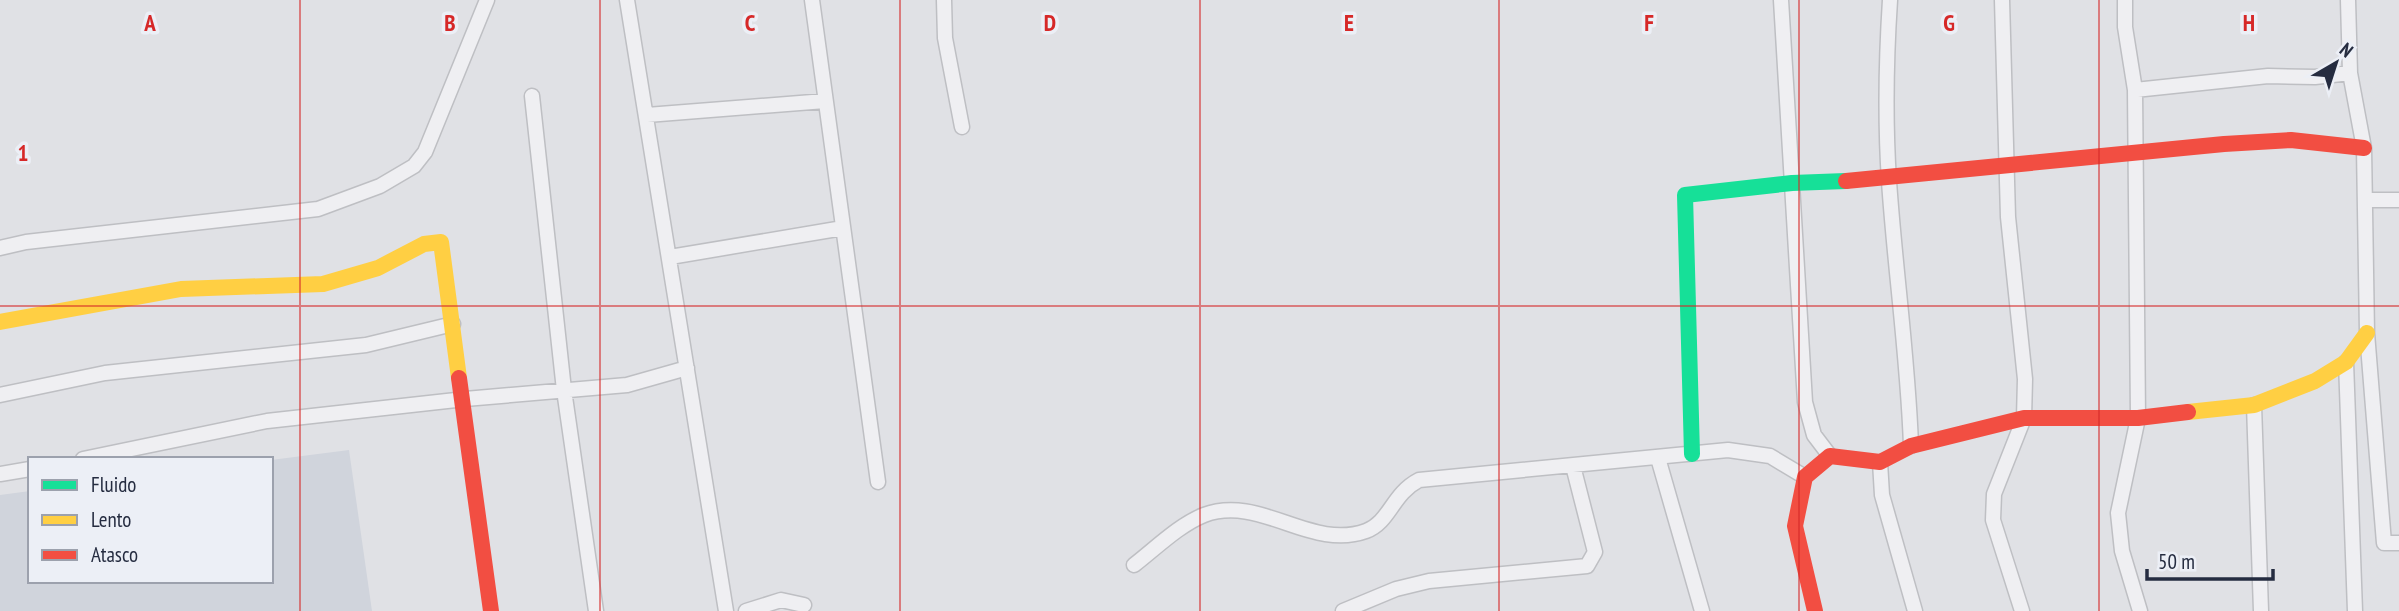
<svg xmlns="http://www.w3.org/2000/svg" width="2399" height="611" viewBox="0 0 2399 611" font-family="'PT Sans Narrow',sans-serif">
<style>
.built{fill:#d0d4dc}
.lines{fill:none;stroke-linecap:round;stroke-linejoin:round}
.street-casing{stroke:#bebfc3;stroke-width:17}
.street{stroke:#efeff2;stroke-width:14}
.fast{stroke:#16e098;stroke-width:16}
.slow{stroke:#ffcf43;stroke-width:16}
.jam{stroke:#f24e42;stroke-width:16}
.grid{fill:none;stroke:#d62828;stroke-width:2;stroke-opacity:0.55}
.grid-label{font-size:23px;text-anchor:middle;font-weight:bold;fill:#d62828;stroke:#eceff6;stroke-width:7;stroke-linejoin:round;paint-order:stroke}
</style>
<rect width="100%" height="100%" fill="#e0e1e5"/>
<path class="built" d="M349 450 372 611H0V495L30 491V581H271V460Z"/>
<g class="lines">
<defs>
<path id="street" d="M627 0 726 611
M812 0 878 482
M944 0 945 38 962 127
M1781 0 1805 402 1814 435 1830 456
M1890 0C1886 61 1885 120 1889 181 1895 270 1908 357 1911 446
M2002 0 2008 217 2025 379 2024 418 1994 494 1993 520 2022 611
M2125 0V27L2135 90 2138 418 2118 513 2122 551 2140 611
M2348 0 2350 73 2364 148 2367 333 2384 543H2399
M2135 90 2268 76 2315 77 2350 73
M532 96 564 390 596 611
M647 115 825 101
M2365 200H2399
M0 248 26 242 318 209 380 186 414 166 425 152 487 0
M670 257 843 228
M2346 362 2355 611
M0 395 105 373 366 345 453 324
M2254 405 2261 611
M1658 458 1702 611
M83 459 267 421 465 399 627 385 687 368
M1880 462 1882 495 1915 611
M0 474 30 469
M1134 565C1156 548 1179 525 1204 515 1260 494 1311 551 1366 531 1390 522 1392 494 1419 480L1728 450 1770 456 1805 477
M746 611 781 600 804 605
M1343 611 1396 589 1429 581 1587 566 1595 552 1573 466"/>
</defs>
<use href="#street" class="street-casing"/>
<use href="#street" class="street"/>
<path class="fast" d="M1692 454 1685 195 1792 183 1846 181"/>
<path class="slow" d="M0 322 181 289 323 284 378 268 424 244 441 242 459 378
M2188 412 2254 405 2315 381 2346 362 2367 333"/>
<path class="jam" d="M1846 181 2224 144 2291 140 2364 148
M459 378 491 611
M1815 611 1795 526 1805 477 1830 456 1880 462 1911 446 2024 418H2138L2188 412"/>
</g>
<path class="grid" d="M300 0V611M600 0V611M900 0V611M1200 0V611M1499 0V611M1799 0V611M2099 0V611M0 306H2399"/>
<g class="grid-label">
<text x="150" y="31">A</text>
<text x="450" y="31">B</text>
<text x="750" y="31">C</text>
<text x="1050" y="31">D</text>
<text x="1349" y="31">E</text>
<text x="1649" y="31">F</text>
<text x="1949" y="31">G</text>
<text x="2249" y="31">H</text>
<text x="23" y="161">1</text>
</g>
<rect x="28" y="457" width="245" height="126" fill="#eceff6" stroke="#9ca1ad" stroke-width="2"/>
<rect x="42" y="480" width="35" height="10" fill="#16e098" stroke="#9ca1ad" stroke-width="2"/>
<text x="91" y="492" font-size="21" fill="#252c40">Fluido</text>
<rect x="42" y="515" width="35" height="10" fill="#ffcf43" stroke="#9ca1ad" stroke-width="2"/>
<text x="91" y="527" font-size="21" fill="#252c40">Lento</text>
<rect x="42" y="550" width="35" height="10" fill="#f24e42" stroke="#9ca1ad" stroke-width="2"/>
<text x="91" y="562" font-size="21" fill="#252c40">Atasco</text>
<g transform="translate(2336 63) rotate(39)" stroke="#eceff6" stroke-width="5" paint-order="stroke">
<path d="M0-5L12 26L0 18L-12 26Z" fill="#252c40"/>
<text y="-10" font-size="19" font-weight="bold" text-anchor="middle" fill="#252c40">N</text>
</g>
<path d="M2147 569v10h126v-10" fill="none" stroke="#252c40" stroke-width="3.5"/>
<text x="2158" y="569" font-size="21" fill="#252c40" stroke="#eceff6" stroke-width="5" paint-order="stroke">50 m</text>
</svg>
